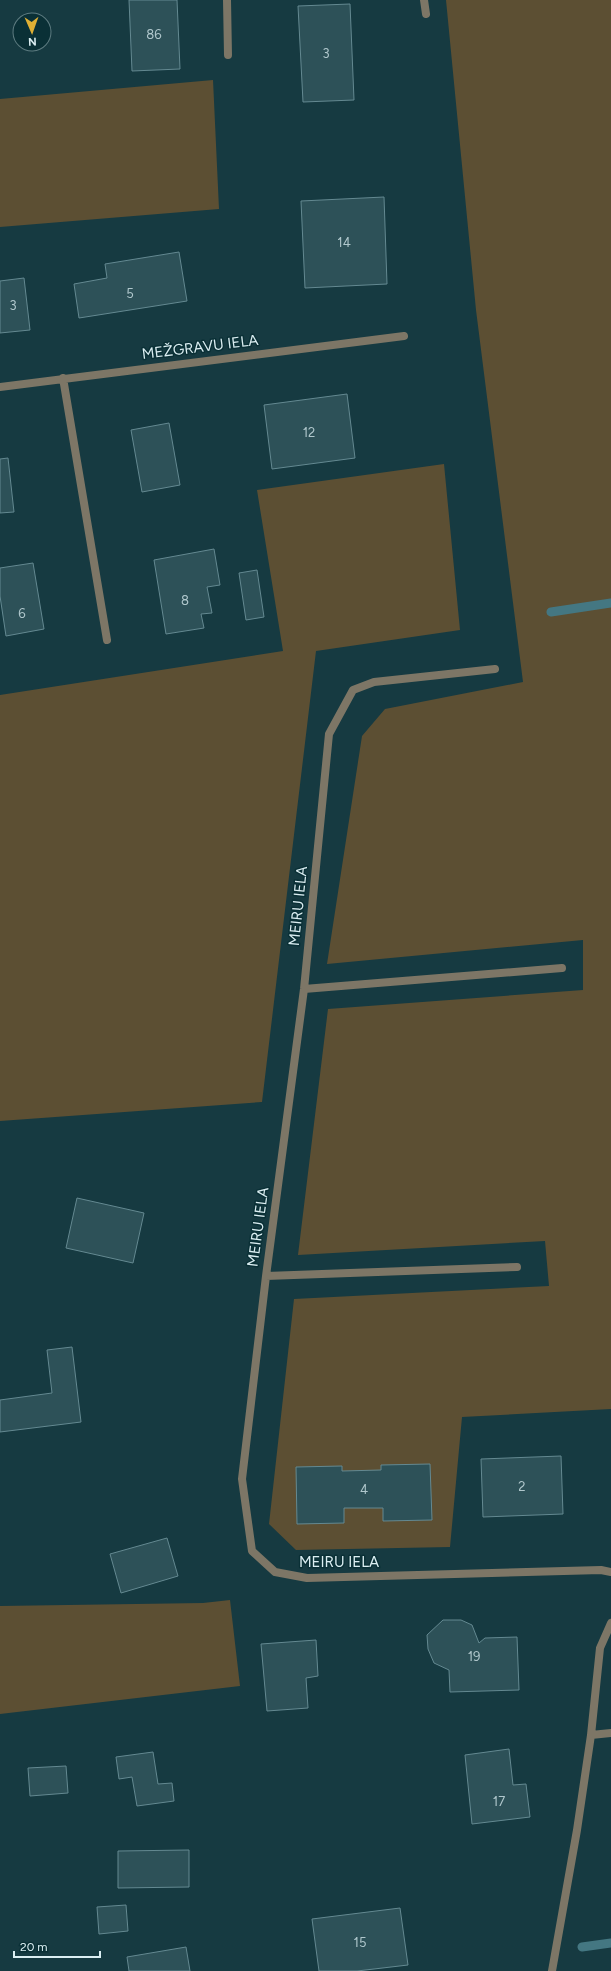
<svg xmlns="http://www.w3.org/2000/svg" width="611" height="1971" viewBox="0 0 611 1971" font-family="Figtree,sans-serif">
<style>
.green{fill:#5c4f33}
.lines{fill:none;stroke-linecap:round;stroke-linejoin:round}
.stream{stroke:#447782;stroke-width:9}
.building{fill:#2d5158;stroke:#648991}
.street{stroke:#7d7666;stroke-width:8}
.labels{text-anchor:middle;stroke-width:3;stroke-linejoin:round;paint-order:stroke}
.number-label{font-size:13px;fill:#b0c7cc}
.street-label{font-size:15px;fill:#dbeef2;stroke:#0a3036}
</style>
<rect width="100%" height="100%" fill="#163a41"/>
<path class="green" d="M446 0H611V1409L462 1417 450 1547 296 1550 269 1524 294 1299 549 1286 545 1241 298 1255 328 1009 583 990V940L327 964 362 736 385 709 523 682 476 310Z
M213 80 219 209 0 227V99Z
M444 464 460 630 316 651 262 1102 0 1121V695L283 651 257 490Z
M230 1600 240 1686 0 1714V1606L203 1603Z"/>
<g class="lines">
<path class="stream" d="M551 612 611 603
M582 1947 611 1943"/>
</g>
<path class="building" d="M129 0H177L180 69 132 71Z
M350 4 354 100 303 102 298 6Z
M384 197 387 284 305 288 301 201Z
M179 252 187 301 79 318 74 284 107 278 105 264Z
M24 278 30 330 0 333V281Z
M347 394 355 458 272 469 264 405Z
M169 423 180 485 142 492 131 430Z
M8 458 14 512 0 513V459Z
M214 549 220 585 207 587 212 613 201 614 204 628 166 634 154 560Z
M33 563 44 629 6 636 0 596V568Z
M257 570 264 617 246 620 239 573Z
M77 1198 144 1213 133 1263 66 1248Z
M72 1347 81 1422 0 1432V1400L52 1393 47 1350Z
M561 1456 563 1514 483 1517 481 1459Z
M430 1464 432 1520 383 1521V1508H344V1523L297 1524 296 1467 342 1466V1471L381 1470V1465Z
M167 1538 178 1576 121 1593 110 1554Z
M443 1620H461L472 1625 479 1643 485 1638 517 1637 519 1690 450 1692 449 1670 434 1663 428 1649 427 1635Z
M316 1640 318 1676 306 1678 308 1708 267 1711 261 1644Z
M509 1749 513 1785 526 1784 530 1817 472 1824 465 1755Z
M153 1752 158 1784 172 1783 174 1801 137 1806 132 1777 119 1779 116 1757Z
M66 1766 68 1793 30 1796 28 1768Z
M189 1850V1887L118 1888V1851Z
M126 1905 128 1931 99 1934 97 1907Z
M400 1908 408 1965 357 1971H319L312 1919Z
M186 1947 190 1971H129L127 1957Z"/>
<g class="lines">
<path class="street" d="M227 0 228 55
M424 0 426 14
M63 378 107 640
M0 387 404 336
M495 669 374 682 353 690 329 734 304 989 266 1276 242 1479 252 1551 275 1572 307 1578 601 1570 611 1572
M304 989 562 968
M266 1276 517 1267
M591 1735 611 1733
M552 1971 577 1830 591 1735 600 1648 611 1623"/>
</g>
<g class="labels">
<g class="number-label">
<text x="154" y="39">86</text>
<text x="326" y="58">3</text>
<text x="344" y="247">14</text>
<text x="130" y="298">5</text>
<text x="13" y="310">3</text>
<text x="309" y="437">12</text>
<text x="185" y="605">8</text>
<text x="22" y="618">6</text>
<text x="522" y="1491">2</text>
<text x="364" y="1494">4</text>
<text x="474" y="1661">19</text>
<text x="499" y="1806">17</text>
<text x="360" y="1947">15</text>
</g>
<g class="street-label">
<text transform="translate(200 347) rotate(-7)" y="5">MEŽGRAVU IELA</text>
<text transform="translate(298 906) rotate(-84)" y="5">MEIRU IELA</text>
<text transform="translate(258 1227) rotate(-82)" y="5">MEIRU IELA</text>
<text x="339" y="1567">MEIRU IELA</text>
</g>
</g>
<g transform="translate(32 32) rotate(178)"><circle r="19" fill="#0a3036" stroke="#5e7c81"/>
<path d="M0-3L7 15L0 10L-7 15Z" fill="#e0b034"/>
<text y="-6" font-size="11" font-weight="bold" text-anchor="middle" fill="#dbeef2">N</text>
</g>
<path d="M14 1951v6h86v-6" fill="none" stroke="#dbeef2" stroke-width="2"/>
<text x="20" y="1951" font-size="12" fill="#dbeef2" stroke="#0a3036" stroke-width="3" paint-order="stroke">20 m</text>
</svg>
